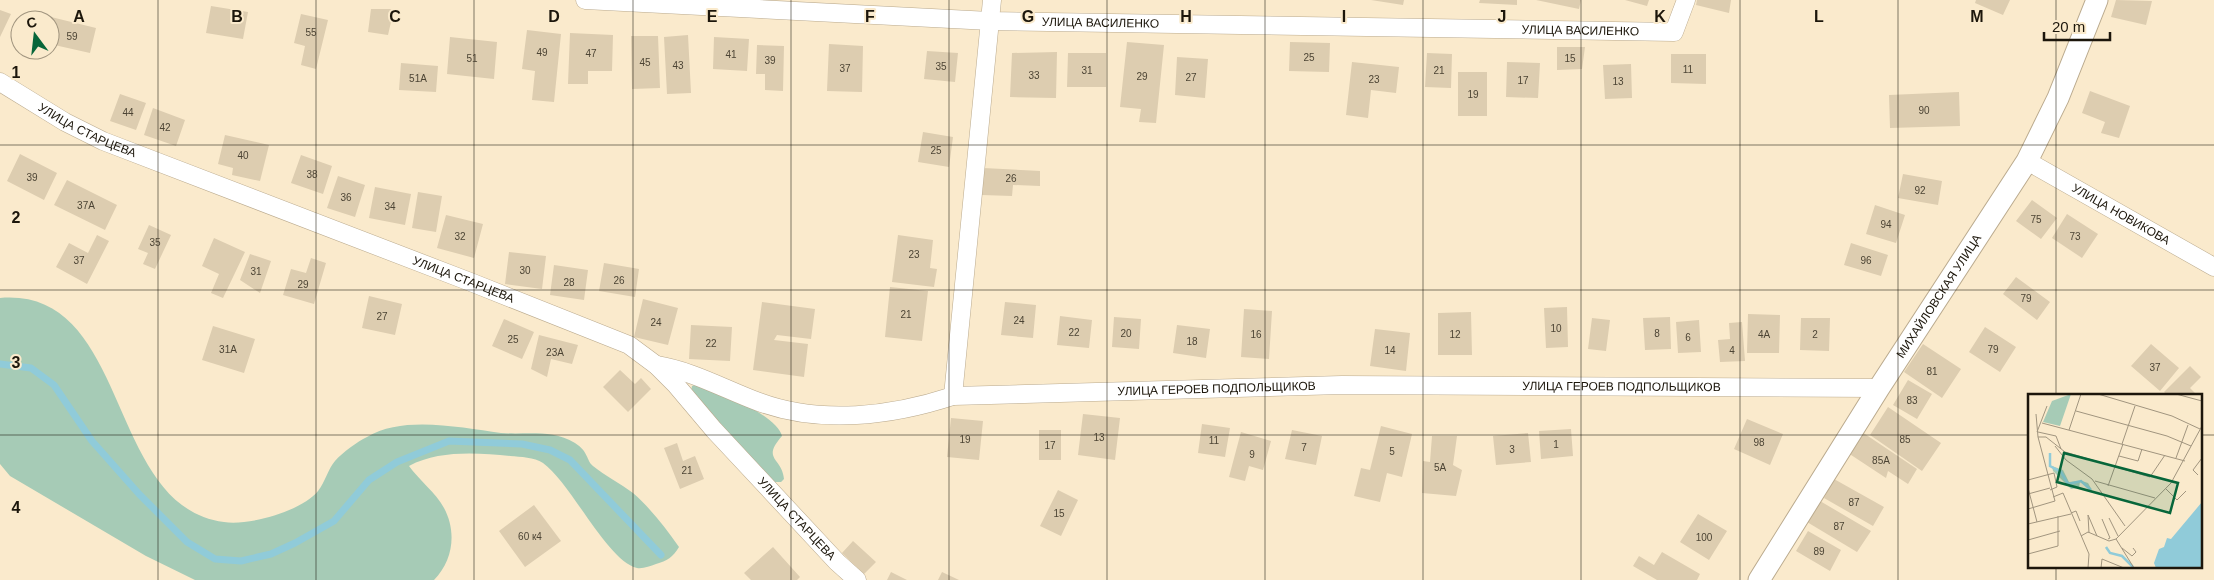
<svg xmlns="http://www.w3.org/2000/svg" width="2214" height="580" viewBox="0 0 2214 580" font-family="Arial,sans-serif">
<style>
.green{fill:#a6cbb6}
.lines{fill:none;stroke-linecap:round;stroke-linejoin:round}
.stream{stroke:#90cbd9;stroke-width:7}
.building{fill:#ddcdb0}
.minor-casing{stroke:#baaa8e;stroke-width:19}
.tertiary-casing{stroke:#baaa8e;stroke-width:23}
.minor{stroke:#fff;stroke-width:18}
.tertiary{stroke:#fff;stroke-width:21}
.grid{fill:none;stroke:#1c160b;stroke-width:1;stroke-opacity:0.55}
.labels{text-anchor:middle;stroke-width:4;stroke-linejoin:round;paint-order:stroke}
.number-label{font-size:10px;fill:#4c4434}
.street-label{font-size:12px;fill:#1c160b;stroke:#faeacc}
.inset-river{fill:none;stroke:#90cbd9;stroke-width:2.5}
.inset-road{fill:none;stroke:#a1957f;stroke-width:1}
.view{fill:#07663a;fill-opacity:0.15;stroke:#07663a;stroke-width:2.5}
.inset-edge{fill:none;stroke:#1c160b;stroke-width:2.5}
.grid-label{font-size:16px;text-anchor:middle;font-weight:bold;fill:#1c160b;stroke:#faeacc;stroke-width:4;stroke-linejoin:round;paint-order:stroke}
</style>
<rect width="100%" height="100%" fill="#faeacc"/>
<path class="green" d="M0 298C132 287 105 507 224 522 249 526 302 511 318 491 325 482 328 469 335 461 343 452 357 442 367 437 404 415 461 428 501 433 527 435 551 429 575 443 589 452 586 460 593 466 605 476 620 483 633 493 651 509 665 527 679 547 673 557 667 561 656 564 650 566 643 569 637 568 607 561 571 483 543 463 534 457 521 457 510 456 477 453 439 450 409 466 419 480 436 493 444 508 457 532 453 561 434 580H195L146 556 10 476 0 464Z
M697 384C717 388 778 417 782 436 761 460 782 457 784 479L781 482H775L696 402 691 391 692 386Z"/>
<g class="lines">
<path class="stream" d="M0 364 31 368 54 385 92 441 139 494 187 542 215 559 241 561 271 554 295 543 334 521 369 480 397 462 449 441 522 444 550 450 570 460 661 555"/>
</g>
<path class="building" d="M1371 0H1404L1403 5Z
M1480 0H1517V5L1479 3Z
M1536 0H1581L1579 9Z
M1625 0H1649L1647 6Z
M1697 0H1731L1729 13 1696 5Z
M1976 0H2010L2003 15 1975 3Z
M2116 0 2152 1 2146 25 2111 17Z
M211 6 248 12 243 39 206 33Z
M371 9H394L388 35 368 32Z
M0 10 11 14 0 37Z
M301 14 328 20 316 69 301 65 305 46 294 43Z
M51 17 96 28 90 53 50 44Z
M527 30 561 34 554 102 532 100 535 71 522 69Z
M570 33 613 35 612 71H588V84H568Z
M688 35 691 93 667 94 664 37Z
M631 36H658L660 88 632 89Z
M450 37 497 42 494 79 447 74Z
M714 37 749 39 747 71 713 69Z
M1127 42 1164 45 1156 123 1139 122 1141 109 1120 107Z
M1290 42 1330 43 1329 72 1289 71Z
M829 44 863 46 862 92 827 91Z
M757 45 784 46 783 91 765 90V74H756Z
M1557 47H1585L1582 69 1557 70Z
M927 51 958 53 955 82 924 79Z
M1057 52 1056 98 1010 97 1012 53Z
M1068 53H1106V87H1067Z
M1427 53 1452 54 1451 88 1425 87Z
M1671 54H1706V84L1671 83Z
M1177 57 1208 59 1205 98 1175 95Z
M1352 62 1399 67 1396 93 1371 90 1368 118 1346 115Z
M1507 62 1540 63 1538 98 1506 97Z
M401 63 438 66 436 92 399 90Z
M1631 64 1632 98 1605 99 1603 65Z
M1458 72H1487V116H1458Z
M2090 91 2130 106 2119 138 2101 133 2105 122 2082 113Z
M1959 92 1960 126 1890 128 1889 95Z
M120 94 146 103 136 130 110 121Z
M153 108 185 120 176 146 144 135Z
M923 132 953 137 949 167 918 162Z
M225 135 269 145 260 181 232 175 233 168 218 164Z
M20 154 57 173 44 200 7 181Z
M301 155 332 166 323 194 291 183Z
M983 168 1040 171V186L1013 185 1012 196 982 195Z
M1903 174 1942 181 1938 205 1898 198Z
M338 176 365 185 355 217 327 208Z
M67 180 117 205 105 230 54 205Z
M375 187 411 194 405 225 369 218Z
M418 192 442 196 436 232 412 228Z
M2032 200 2057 218 2041 239 2016 221Z
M1875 205 1905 215 1896 243 1866 234Z
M2067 214 2098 234 2082 258 2052 238Z
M446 215 483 224 474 258 437 248Z
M149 225 171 235 155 269 143 264 148 253 138 249Z
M97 235 109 241 87 284 56 267 69 243 88 253Z
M898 235 933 240 930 268 937 269 934 287 892 282Z
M214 238 245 252 223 298 211 293 219 274 202 266Z
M1851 243 1888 255 1881 276 1844 265Z
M509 252 546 256 542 289 505 284Z
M250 254 271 261 260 293 240 280Z
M311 258 326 263 314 304 283 295 291 269 306 273Z
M604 263 639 269 635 297 599 291Z
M554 265 588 270 584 300 550 295Z
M2016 277 2050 302 2037 320 2003 294Z
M890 287 928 291 922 341 885 337Z
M369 296 402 304 395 335 362 328Z
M643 299 678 308 668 345 634 337Z
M762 302 815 309 811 339 777 335 774 340 808 344 804 377 753 370Z
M1005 302 1036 305 1033 338 1001 335Z
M1567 307 1568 347 1546 348 1544 308Z
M1244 309 1272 311 1269 359 1241 357Z
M1471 312 1472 355H1438V313Z
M1748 314 1780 315 1779 353H1747Z
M1060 316 1092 320 1089 348 1057 345Z
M1114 317 1141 319 1139 349 1112 347Z
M1670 317 1671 349 1645 350 1643 318Z
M1592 318 1610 320 1606 351 1588 349Z
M1801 318H1830L1829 351 1800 350Z
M504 319 534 332 522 359 492 346Z
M1699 320 1701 352 1678 353 1676 322Z
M1742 322 1745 361 1720 362 1718 340 1730 339 1729 323Z
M691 325 732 327 730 361 689 359Z
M1177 325 1210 329 1206 358 1173 353Z
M213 326 255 339 244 373 202 360Z
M1985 327 2016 347 2000 372 1969 352Z
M1375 329 1410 333 1406 371 1370 366Z
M539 335 578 345 572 364 551 359 547 377 531 369Z
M1923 344 1961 369 1942 398 1904 372Z
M2151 344 2179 368 2160 391 2131 366Z
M2190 366 2201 377 2190 388 2197 395H2167L2164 392Z
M620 370 635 384 641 378 651 389 628 412 603 387Z
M1908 380 1932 394 1917 419 1893 405Z
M1888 407 1941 443 1922 471 1870 435Z
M1083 414 1120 418 1115 460 1078 455Z
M951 418 983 421 979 460 947 457Z
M1747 419 1783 434 1770 465 1734 449Z
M1202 424 1230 428 1225 457 1198 453Z
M1381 426 1412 434 1402 477 1387 473 1380 502 1354 496 1361 468 1370 470Z
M1571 429 1573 456 1541 459 1539 431Z
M1039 430H1061V460H1039Z
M1292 430 1322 436 1316 465 1285 459Z
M1859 430 1917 469 1908 484 1888 471 1886 478 1845 451Z
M1241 432 1271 441 1263 470 1249 466 1245 481 1229 477Z
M1528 433 1531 462 1496 465 1493 436Z
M1432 436H1457L1453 465 1462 470 1456 496 1422 493 1423 461 1430 462Z
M677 443 683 461 695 456 704 479 680 489 664 448Z
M1834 479 1884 507 1873 526 1824 498Z
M1058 490 1078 500 1061 536 1040 526Z
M1820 501 1871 531 1857 552 1807 522Z
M534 505 561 541 525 567 499 531Z
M1698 514 1727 531 1709 560 1680 542Z
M1808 531 1841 550 1830 571 1796 551Z
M853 541 876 562 864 574 842 553Z
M773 547 800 577 797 580H751L744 573Z
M1662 552 1700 574 1697 580H1657L1633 566 1639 556 1654 565Z
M891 572 907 580H887Z
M942 572 959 580H938Z"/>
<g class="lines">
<defs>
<g id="minor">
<path id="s1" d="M585 0 990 21 1674 32 1686 0"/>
<path id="s2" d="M0 82 65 122 103 141 473 283 629 345 656 365 676 385 714 430 837 562 857 580"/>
<path id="s3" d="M2027 161 2214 267"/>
<path id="s4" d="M656 365C693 371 724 389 759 402 821 425 892 416 953 396L1342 385 1879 388"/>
<path d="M953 396 992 0"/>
</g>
<g id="tertiary">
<path id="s5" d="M1759 580 1879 388 2027 161 2058 98 2097 0"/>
</g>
</defs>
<use href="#minor" class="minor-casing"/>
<use href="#tertiary" class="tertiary-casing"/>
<use href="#minor" class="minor"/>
<use href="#tertiary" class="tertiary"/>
</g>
<path class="grid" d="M158 0V580M316 0V580M474 0V580M633 0V580M791 0V580M949 0V580M1107 0V580M1265 0V580M1423 0V580M1581 0V580M1740 0V580M1898 0V580M2056 0V395M0 145H2214M0 290H2214M0 435H2029M2200 435H2214M2056 566V580"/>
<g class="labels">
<g class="number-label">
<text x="311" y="36">55</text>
<text x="72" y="40">59</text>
<text x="542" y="56">49</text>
<text x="591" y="57">47</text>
<text x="731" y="58">41</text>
<text x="1309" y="61">25</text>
<text x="472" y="62">51</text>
<text x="1570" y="62">15</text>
<text x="770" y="64">39</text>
<text x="645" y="66">45</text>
<text x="678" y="69">43</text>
<text x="941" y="70">35</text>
<text x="845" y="72">37</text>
<text x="1688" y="73">11</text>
<text x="1087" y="74">31</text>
<text x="1439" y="74">21</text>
<text x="1034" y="79">33</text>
<text x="1142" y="80">29</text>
<text x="1191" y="81">27</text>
<text x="418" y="82">51А</text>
<text x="1374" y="83">23</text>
<text x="1523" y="84">17</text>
<text x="1618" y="85">13</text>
<text x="1473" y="98">19</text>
<text x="1924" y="114">90</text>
<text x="128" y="116">44</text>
<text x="165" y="131">42</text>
<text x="936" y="154">25</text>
<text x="243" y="159">40</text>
<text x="312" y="178">38</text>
<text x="32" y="181">39</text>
<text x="1011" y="182">26</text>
<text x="1920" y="194">92</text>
<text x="346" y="201">36</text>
<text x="86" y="209">37А</text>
<text x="390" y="210">34</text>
<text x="2036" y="223">75</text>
<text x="1886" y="228">94</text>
<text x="460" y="240">32</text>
<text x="2075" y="240">73</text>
<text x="155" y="246">35</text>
<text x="914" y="258">23</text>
<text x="79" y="264">37</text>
<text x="1866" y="264">96</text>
<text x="525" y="274">30</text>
<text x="256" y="275">31</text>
<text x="619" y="284">26</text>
<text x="569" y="286">28</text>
<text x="303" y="288">29</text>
<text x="2026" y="302">79</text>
<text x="906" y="318">21</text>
<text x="382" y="320">27</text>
<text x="1019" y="324">24</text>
<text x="656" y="326">24</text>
<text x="1556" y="332">10</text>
<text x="1074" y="336">22</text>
<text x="1126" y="337">20</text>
<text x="1657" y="337">8</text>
<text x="1256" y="338">16</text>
<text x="1455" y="338">12</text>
<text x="1764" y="338">4А</text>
<text x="1815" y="338">2</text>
<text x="1688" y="341">6</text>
<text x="513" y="343">25</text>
<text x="1192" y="345">18</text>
<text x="711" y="347">22</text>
<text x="228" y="353">31А</text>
<text x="1993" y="353">79</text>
<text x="1390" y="354">14</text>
<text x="1732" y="354">4</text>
<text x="555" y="356">23А</text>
<text x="2155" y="371">37</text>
<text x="1932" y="375">81</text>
<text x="1912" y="404">83</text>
<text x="1099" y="441">13</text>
<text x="965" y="443">19</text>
<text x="1905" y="443">85</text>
<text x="1214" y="444">11</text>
<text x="1759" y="446">98</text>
<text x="1556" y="448">1</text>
<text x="1050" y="449">17</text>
<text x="1304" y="451">7</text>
<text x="1512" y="453">3</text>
<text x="1392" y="455">5</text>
<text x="1252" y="458">9</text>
<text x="1881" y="464">85А</text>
<text x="1440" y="471">5А</text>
<text x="687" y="474">21</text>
<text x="1854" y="506">87</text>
<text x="1059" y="517">15</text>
<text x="1839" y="530">87</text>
<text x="530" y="540">60 к4</text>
<text x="1704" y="541">100</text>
<text x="1819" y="555">89</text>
</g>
<g class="street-label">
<text dy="4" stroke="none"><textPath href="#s1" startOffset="516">УЛИЦА ВАСИЛЕНКО</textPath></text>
<text dy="4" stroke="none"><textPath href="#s1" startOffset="996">УЛИЦА ВАСИЛЕНКО</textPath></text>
<text dy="4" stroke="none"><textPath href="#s2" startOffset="100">УЛИЦА СТАРЦЕВА</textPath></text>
<text dy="4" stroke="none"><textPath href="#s3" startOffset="108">УЛИЦА НОВИКОВА</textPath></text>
<text dy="4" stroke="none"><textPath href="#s2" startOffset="505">УЛИЦА СТАРЦЕВА</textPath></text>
<text dy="4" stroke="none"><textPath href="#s5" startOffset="336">МИХАЙЛОВСКАЯ УЛИЦА</textPath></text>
<text dy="4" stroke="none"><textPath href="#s4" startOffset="976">УЛИЦА ГЕРОЕВ ПОДПОЛЬЩИКОВ</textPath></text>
<text dy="4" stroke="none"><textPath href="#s4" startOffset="571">УЛИЦА ГЕРОЕВ ПОДПОЛЬЩИКОВ</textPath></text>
<text dy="4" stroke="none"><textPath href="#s2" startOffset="925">УЛИЦА СТАРЦЕВА</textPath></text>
</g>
</g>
<g transform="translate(2028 394)">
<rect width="174" height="174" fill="#faeacc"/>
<path d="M43 0 32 32 15 28 24 7ZM24 72 35 76 41 88 54 87 60 89 64 96 52 88 51 94 43 95 25 77Z" fill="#a6cbb6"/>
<path d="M174 108V174H128L126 169 131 155 136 153 139 144 143 145Z" fill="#90cbd9"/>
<path class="inset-river" d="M22 59V72L33 78 40 90 53 87 63 96M78 153 82 159 94 162 105 173"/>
<path class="inset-road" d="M70 0 144 22 172 35M148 0 174 7M48 17 139 42 163 52M8 20 10 43H18L37 58 122 83 137 61M14 29 157 67M41 36 53 0M9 38 19 12M10 38 28 42 33 55M94 50 107 12M27 52 38 66 64 85 97 132M91 62 110 67 114 55M148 64 160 31M170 81 165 76 174 64M0 86 26 79 29 93 22 96M67 87 127 104M80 92 95 50M0 94 9 128M138 95 149 106 158 97M0 100 22 94M25 103 35 99 61 160 60 174M0 115 27 107 10 43M43 119 48 117 52 127M81 124 90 142M74 125 82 144 80 145M0 130 43 120M61 139 60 121 69 142M53 142 60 138 81 147 88 145 143 89 174 32M88 145 106 174M0 146 32 137M94 154 104 162 108 158 105 154M0 160 30 152V122M73 174 74 165 96 174"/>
<path class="view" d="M36 59 150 89 142 119 29 88Z"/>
<rect width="174" height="174" class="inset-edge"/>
</g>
<g class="grid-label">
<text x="79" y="22">A</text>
<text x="237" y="22">B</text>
<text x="395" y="22">C</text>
<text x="554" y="22">D</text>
<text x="712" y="22">E</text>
<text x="870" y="22">F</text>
<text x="1028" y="22">G</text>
<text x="1186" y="22">H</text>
<text x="1344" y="22">I</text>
<text x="1502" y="22">J</text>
<text x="1660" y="22">K</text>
<text x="1819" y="22">L</text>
<text x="1977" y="22">M</text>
<text x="16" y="78">1</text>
<text x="16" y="223">2</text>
<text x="16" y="368">3</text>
<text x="16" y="513">4</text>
</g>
<g transform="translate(35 35) rotate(345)"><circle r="24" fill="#faeacc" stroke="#a1957f"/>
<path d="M0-4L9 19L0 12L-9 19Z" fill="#07663a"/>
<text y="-8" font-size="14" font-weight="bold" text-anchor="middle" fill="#1c160b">С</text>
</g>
<path d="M2044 32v8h66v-8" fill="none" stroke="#1c160b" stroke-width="2.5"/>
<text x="2052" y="32" font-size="15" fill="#1c160b" stroke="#faeacc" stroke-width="4" paint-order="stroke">20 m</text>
</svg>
